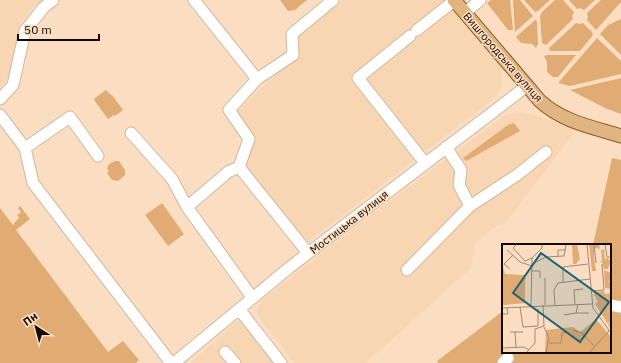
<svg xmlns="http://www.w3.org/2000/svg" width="621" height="363" viewBox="0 0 621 363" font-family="'IBM Plex Sans',sans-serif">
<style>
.built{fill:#f8d5b3}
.green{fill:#e1ab74}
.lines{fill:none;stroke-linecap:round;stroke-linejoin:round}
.minor-casing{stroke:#d3b79c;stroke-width:13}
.major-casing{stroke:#8c5a1f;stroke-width:15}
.minor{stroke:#fff;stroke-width:11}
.major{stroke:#e0b582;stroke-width:13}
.labels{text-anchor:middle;stroke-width:3;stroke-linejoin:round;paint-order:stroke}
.street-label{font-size:11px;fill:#150b03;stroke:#fbdec2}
.inset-road{fill:none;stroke:#9f8a76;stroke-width:1}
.view{fill:#1d6474;fill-opacity:0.15;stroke:#1d6474;stroke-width:2}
.inset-edge{fill:none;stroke:#150b03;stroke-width:2}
</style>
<rect width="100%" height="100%" fill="#fbdec2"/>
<path class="built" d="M0 0H42L35 5 19 27 9 77 0 87Z
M342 0H445L498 60 501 67 502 74V86L499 92 493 99 305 244 244 167 255 137 237 111 298 54 296 35Z
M516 112 534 115 575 129 571 137 506 222 495 227 475 242 471 268 366 363H294L258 316 257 308 261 301 366 219 504 116Z
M243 317 279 363H190Z"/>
<path class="green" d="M280 0H307L295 10 288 11Z
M491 0H510L513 30H508L487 3Z
M513 0H520L533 16 515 32Z
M524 0H550L538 11 535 12Z
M555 0H563L574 12 572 16 573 19 546 45 542 43 540 16 542 12Z
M569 0H595L584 10 580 8 577 9Z
M601 0H621V2L596 30 587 20 588 17 587 13Z
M621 19V55L600 34 608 25Z
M535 20H536L537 21 538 44 536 48 532 44 521 43 516 37Z
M576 23 580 24 583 23 592 32 593 35 580 51H550L549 48Z
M597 38 598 39 621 61V74L570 86 558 83Z
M547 55H576L558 77H553L547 72V62L544 56Z
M621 78V114L605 108 570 90Z
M106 90 111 95H112L123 110 115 116 114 115 108 119 94 100 95 98Z
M514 123 520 131 466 161 463 158 508 125Z
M612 158 621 160V363H438L437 361 503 311V352H610V245H593Z
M115 161H119L125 170V175L118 181 112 180 107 173 109 171 107 169 109 164Z
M162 203 184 234 168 246 145 215Z
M20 206 30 219 16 230 108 352 123 341 139 360 136 363H0V208L13 225 14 224V223L19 218 17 215 21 212 18 208Z"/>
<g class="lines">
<defs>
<path id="minor" d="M194 0 257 79
M465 13 480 0
M417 30 454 1
M410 36 358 78 425 163
M0 99 13 85 25 31 44 7 53 0
M0 115 25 148 33 183 171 363
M131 133 172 179 187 207 252 297
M25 148 70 117 98 156
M239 167 308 253
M470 206 517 175 546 152
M187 207 228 172 239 167 249 139 229 110 257 79 293 55 292 34 333 0
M407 270 470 206 459 185 461 170 446 147
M610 305 621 307
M239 309 281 363
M225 352 235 363
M174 363 290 267 527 86
M503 363 508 358"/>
<path id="major" d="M454 0 540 101C563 122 592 127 621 136"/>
</defs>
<use href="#minor" class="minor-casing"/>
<use href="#major" class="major-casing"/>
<use href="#minor" class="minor"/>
<use href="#major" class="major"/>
</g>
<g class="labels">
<g class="street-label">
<text transform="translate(503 57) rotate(49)" y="4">Вишгородська вулиця</text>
<text transform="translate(349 222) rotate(-38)" y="4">Мостицька вулиця</text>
</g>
</g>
<g transform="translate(502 244)">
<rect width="109" height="109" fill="#fbdec2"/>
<path d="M70 0H75L78 15 74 20H71ZM87 0H97L98 5 93 4 92 12 94 27H90ZM102 5 103 16 106 12H108L106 16H109L106 25H102L100 18 95 19 100 17 99 6ZM0 20 3 30 23 31V34L25 33 23 36V56L26 59 0 61ZM102 26 109 29 108 37 105 38H108L109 45 103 44ZM102 47 103 50 109 49V80L106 77 109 85 93 60 96 57 93 54 95 53 92 52V48ZM94 75 109 93V109H43L44 86 71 83 78 88Z" fill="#e1ab74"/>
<path class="inset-road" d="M85 0 91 64 109 89M92 0 94 19M103 0 105 13M14 1 11 4 23 17 30 14M5 6 18 18 30 22M56 13V6H64M30 20 44 13 62 12 64 0M8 25 2 20 11 11M30 27H38V34M43 34V61M61 38V23L86 20M89 47 102 46 100 20M73 60 72 46 81 45M53 61 52 46 56 39 88 35M29 62 30 14 40 4V0M18 63 21 83 36 82V65M0 64 90 60M74 69H87M0 70H6L5 64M62 71 74 69 76 60M42 83 47 94 44 109M71 86 80 89 93 103M8 88H21M13 88 14 103M47 99H59L60 89 66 88M0 104 22 103 27 106M24 109 33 99V85L42 82 41 61M87 109 107 87"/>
<path class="view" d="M39 9 107 58 78 98 11 49Z"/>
<rect width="109" height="109" class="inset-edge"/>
</g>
<g transform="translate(36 327) rotate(324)" stroke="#fbdec2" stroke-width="3" paint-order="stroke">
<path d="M0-3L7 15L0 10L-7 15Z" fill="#150b03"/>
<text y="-6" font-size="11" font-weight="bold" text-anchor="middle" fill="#150b03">Пн</text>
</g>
<path d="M18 34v6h81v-6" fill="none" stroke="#150b03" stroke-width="2"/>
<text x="24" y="34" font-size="12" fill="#150b03" stroke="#fbdec2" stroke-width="3" paint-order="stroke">50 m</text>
</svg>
